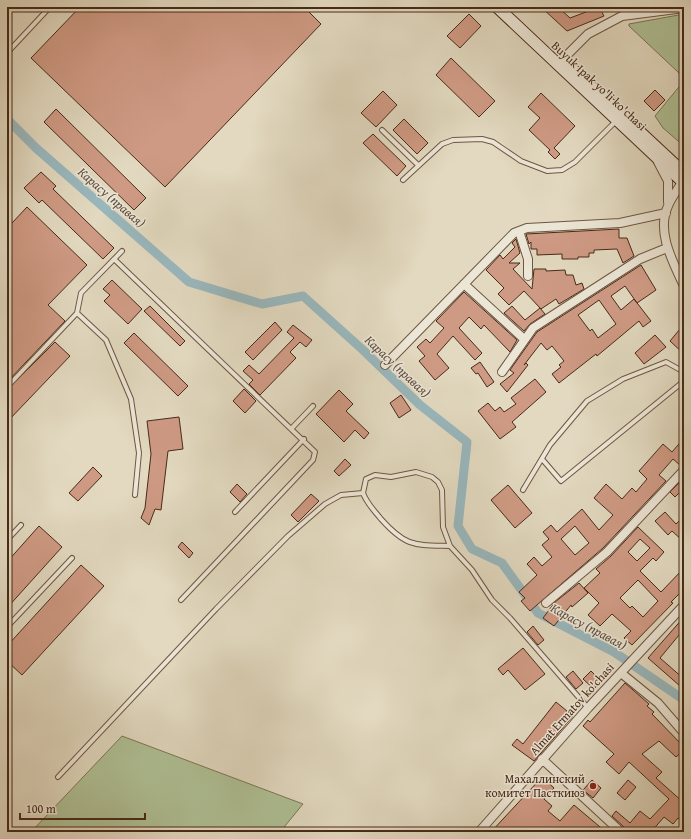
<svg xmlns="http://www.w3.org/2000/svg" width="691" height="839" viewBox="0 0 691 839" font-family="'Gentium Book Plus',serif">
<style>
.green{fill:#afc095;stroke:#7c7556}
.lines{fill:none;stroke-linecap:round;stroke-linejoin:round}
.canal{stroke:#99b7bd;stroke-width:9}
.building{fill:#cf9a84;stroke:#482a18;fill-rule:evenodd}
.lane-casing{stroke:#6e5642;stroke-width:6}
.street-casing{stroke:#6e5642;stroke-width:10}
.secondary-casing{stroke:#482a18;stroke-width:13}
.lane{stroke:#ece6d6;stroke-width:4}
.street{stroke:#ece6d6;stroke-width:8}
.secondary{stroke:#ece6d6;stroke-width:11}
.poi-dot{fill:#8f2418;stroke:#ece6d6;stroke-width:1.5}
.labels{text-anchor:middle;stroke-width:3;stroke-linejoin:round;paint-order:stroke}
.street-label{font-size:12px;fill:#482a18;stroke:#ece6d6}
.poi-label{font-size:12px;fill:#482a18;stroke:#ece6d6;text-anchor:end}
.water-label{font-size:13px;font-style:italic;fill:#5c4d41;stroke:#ece6d6}
</style>
<rect width="100%" height="100%" fill="#e2d9c0"/>
<filter id="stains"><feTurbulence type="fractalNoise" baseFrequency=".005" numOctaves="4"/><feColorMatrix values="0 0 0 0 .2 0 0 0 0 .09 0 0 0 0 .02 0 0 0 .5 -.17"/></filter>
<radialGradient id="worn" r=".72"><stop offset=".6" stop-color="#630" stop-opacity="0"/><stop offset="1" stop-color="#630" stop-opacity=".3"/></radialGradient>
<path class="green" d="M684 14V146L663 128 655 116 683 82 679 73 629 26V24Z
M122 736 303 804 280 832H31Z"/>
<g class="lines">
<path class="canal" d="M7 119 36 148 189 282 262 304 303 296 363 350 420 405 467 442 458 526 472 549 502 563 538 613 614 652 684 700"/>
</g>
<path class="building" d="M80 7H304L321 24 165 187 31 58Z
M541 7H558L570 18 599 7 604 16 567 31Z
M469 14 481 26 460 48 447 36Z
M451 58 495 101 479 117 436 75Z
M655 90 665 100 654 111 644 101Z
M383 91 397 105 376 127 361 113Z
M541 93 575 126 554 148 560 154 555 159 548 152 550 150 529 130 540 118 528 107Z
M56 109 146 198 134 210 44 122Z
M404 119 428 143 417 154 393 130Z
M373 134 406 166 397 176 363 143Z
M41 172 56 186 53 189 114 248 103 259 42 200 39 203 24 188Z
M27 207 87 265 48 305 65 321 7 382V218L12 223Z
M619 229V238H627L634 256 623 263 617 249 594 250V253H589V257H578V259H562V254L537 255V249H531V242L529 244 526 234Z
M516 239 520 253 509 263H520L513 269 532 289 534 269H546V271L565 270 566 275H573L576 285 582 283 584 289 559 304 556 299 541 309 524 291 509 305 498 294 504 288 486 270 500 255 503 259 515 247 512 243Z
M641 265 656 290 637 303 625 286 611 296 621 310 634 299 651 321 643 327 639 321 597 356 596 354 559 383 552 374 561 367 559 365 564 361 552 346 547 350 541 343 524 365 526 363 528 365 507 392 500 384 514 373 510 370 537 332ZM599 300 616 324 598 338 592 329 590 331 578 315Z
M112 280 142 309 128 324 104 301 110 295 103 289Z
M464 292 517 340 510 352 484 325 481 329 469 317 459 328 482 353 475 360 453 336 437 354 449 368 435 380 419 361 425 356 417 347 426 339 430 343 444 328 436 321Z
M150 306 185 341 180 346 144 311Z
M512 306 525 320 540 308 545 314 530 324 524 331 504 313Z
M275 322 282 330 253 360 245 352Z
M293 325 312 340 306 347 300 342 290 352 296 358 260 395 249 384 253 380 243 371 249 365 259 374 294 338 287 332Z
M680 329 684 332V354L670 341Z
M134 333 188 386 178 396 124 343Z
M655 335 666 347 644 364 635 353Z
M55 342 70 356 7 422V390Z
M480 362 494 382 487 387 478 373 476 374 471 368Z
M535 379 546 392 512 422 516 427 500 439 478 411 488 403 495 411 500 407 504 412 516 404 511 398Z
M244 389 256 401 245 413 233 401Z
M339 390 353 404 346 411 369 433 364 439 355 430 344 442 316 414Z
M401 395 411 410 399 418 390 403Z
M179 417 183 449 168 451 161 510 155 509 149 525 141 518 145 508 151 454 147 421Z
M684 438V465L681 466 673 459 659 475 666 481 603 548 530 611 521 601 525 598 519 592 537 575 527 564 534 557 542 566 552 557 542 545 549 539 543 532 551 525 557 532 582 509 599 530 613 515 594 498 606 484 622 499 632 488 636 492 647 479 639 471 663 444 672 452ZM575 526 589 543 575 555 561 539Z
M345 459 351 465 339 476 334 471Z
M93 467 102 476 78 501 69 493Z
M684 478V497L680 492 675 497 670 492Z
M237 484 247 494 240 502 230 492Z
M508 485 532 513 515 528 491 500Z
M311 494 319 501 298 522 291 515Z
M665 512 676 524 684 516V542L672 531 668 535 655 521Z
M39 526 62 547 7 608V562Z
M638 527 664 552 656 561 653 558 640 571 661 592 684 568V589L671 602 673 603 632 645 624 638 631 631 612 614 600 626 588 615 599 603 584 588 600 573 596 569 611 556ZM640 539 650 548 637 561 628 552ZM638 580 658 601 643 617 632 606 630 608 620 598Z
M182 542 193 553 189 558 178 547Z
M81 565 104 586 22 675 7 661V646Z
M579 583 588 593 572 607 571 605 554 626 543 618 555 602Z
M684 617V629L660 658 684 679 680 686 648 658Z
M533 626 544 640 538 645 527 632Z
M523 648 545 674 525 690 508 670 503 675 498 669Z
M573 671 583 683 576 689 566 677Z
M591 671 601 681 594 689 583 679Z
M625 683 649 704 647 706 654 712 652 714 684 747V750L676 757 659 741 642 754 662 772 656 778 684 803V824L678 818 673 824 664 817 651 832H626L625 828 612 816 616 811 630 823 640 811 650 819 669 799 629 762 619 774 606 762 614 754 583 726 588 720 590 722Z
M556 702 573 716 534 761 512 745 517 739 523 744Z
M542 777 554 788 544 799 552 806 548 811 560 821 574 805 606 832H491Z
M592 780 601 788 593 798 583 790Z
M628 780 636 787 625 800 617 793Z"/>
<g class="lines">
<defs>
<path id="lane" d="M7 53 50 7
M382 130 418 165
M403 180 442 144 453 140 482 139 493 142 521 161 547 171 562 170 575 162 616 121
M114 259 315 452 313 460 181 600
M77 313 106 340 131 399 139 453 135 495
M7 387 77 313 81 293 122 251
M292 428 313 406
M542 459 561 481 684 381
M523 490 550 445 587 401 623 379 666 362 684 372
M363 493C367 504 374 510 381 519 406 547 414 545 450 546
M235 512 304 439
M7 540 21 525
M7 627 72 558
M58 777 216 609 288 536 325 504 341 495 363 493 366 479 375 475 391 477 416 472 432 477 438 482 442 490 443 527 450 546 472 570 492 600 510 618 588 708"/>
<path id="street" d="M557 65 588 34 622 16 684 8
M658 162 668 181V202
M684 179C679 188 672 196 668 206 656 232 673 262 684 286
M519 231 528 259V276
M464 284 524 339
M385 365 514 233 527 228 620 223 666 213
M502 372 533 328 640 259 667 248
M546 603 607 552 684 470
M621 673 658 703 684 733
M542 759 621 832
M479 832 588 708 684 605"/>
<path id="secondary" d="M497 7 684 183
M567 64 684 173"/>
</defs>
<use href="#lane" class="lane-casing"/>
<use href="#street" class="street-casing"/>
<use href="#secondary" class="secondary-casing"/>
<use href="#lane" class="lane"/>
<use href="#street" class="street"/>
<use href="#secondary" class="secondary"/>
</g>
<circle class="poi-dot" cx="593" cy="786" r="4"/>
<g class="labels">
<g class="street-label">
<text transform="translate(599 86) rotate(43)" y="4">Buyuk Ipak yo'li ko'chasi</text>
<text transform="translate(572 709) rotate(-48)" y="4">Almat Ermatov ko'chasi</text>
</g>
<g class="poi-label">
<text x="585" y="783">Махаллинский<tspan x="585" dy="14">комитет Пасткиюз</tspan></text>
</g>
<g class="water-label">
<text transform="translate(112 197) rotate(41)" y="5">Карасу (правая)</text>
<text transform="translate(398 366) rotate(43)" y="5">Карасу (правая)</text>
<text transform="translate(589 626) rotate(28)" y="5">Карасу (правая)</text>
</g>
</g>
<rect width="691" height="839" fill="none" stroke="#e2d9c0" stroke-width="24"/>
<rect x="8" y="8" width="675" height="823" fill="none" stroke="#482a18" stroke-width="2"/>
<rect x="12" y="12" width="667" height="815" fill="none" stroke="#482a18"/>
<path d="M20 813v6h125v-6" fill="none" stroke="#482a18" stroke-width="2"/>
<text x="26" y="813" font-size="12" fill="#482a18" stroke="#ece6d6" stroke-width="3" paint-order="stroke">100 m</text>
<rect width="100%" height="100%" filter="url(#stains)"/>
<rect width="100%" height="100%" fill="url(#worn)"/>
</svg>
